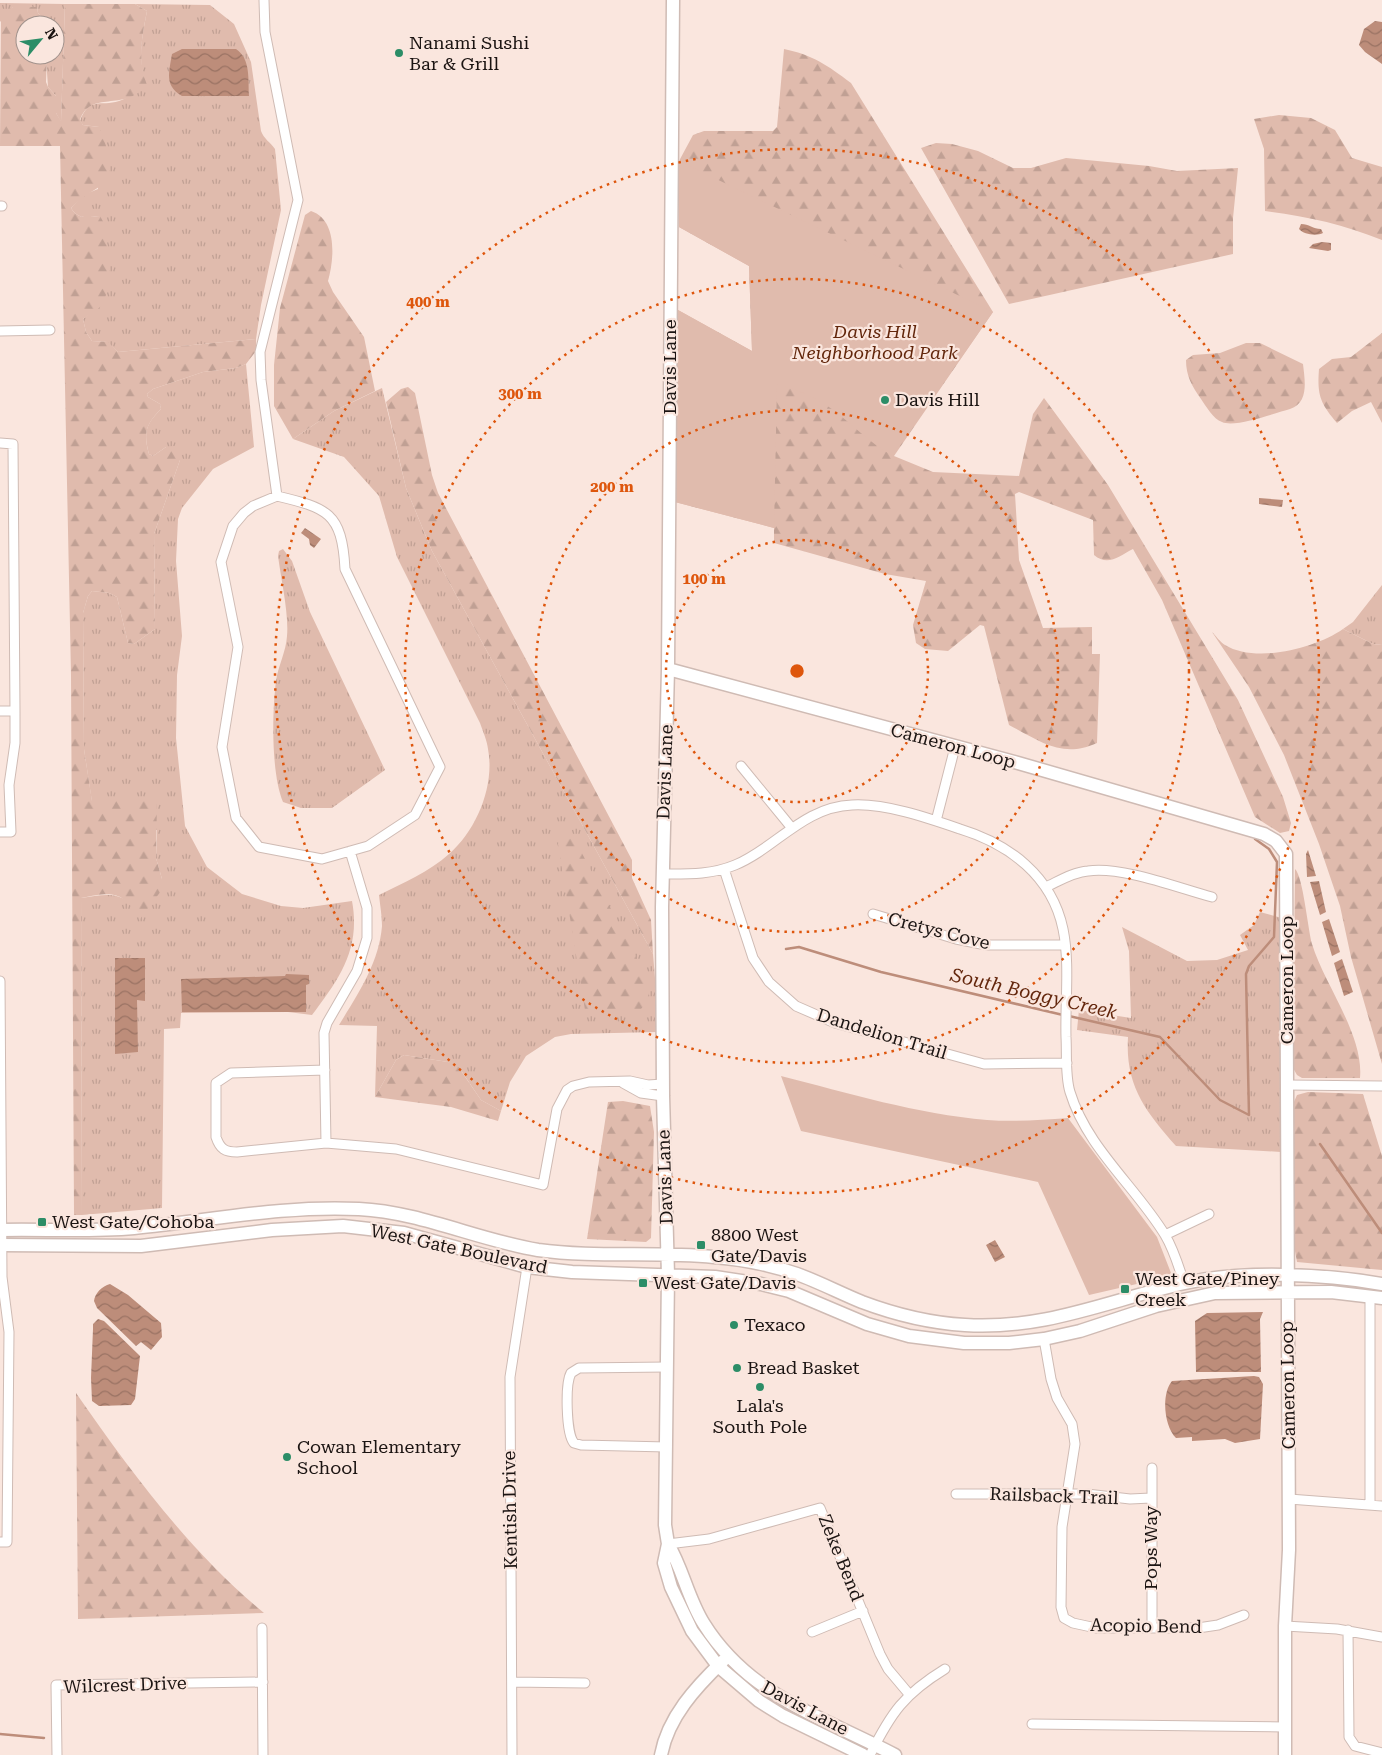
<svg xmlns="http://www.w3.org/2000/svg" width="1382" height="1755" viewBox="0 0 1382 1755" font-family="'Roboto Serif',serif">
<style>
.grass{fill:url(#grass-tufts)}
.forest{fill:url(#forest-firs)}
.park{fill:#e0bbad}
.water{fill:url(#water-waves)}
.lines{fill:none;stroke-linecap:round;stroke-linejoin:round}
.stream{stroke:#bd8d7a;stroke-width:2.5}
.street-casing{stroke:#cfbbb4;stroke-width:11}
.secondary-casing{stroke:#cfbbb4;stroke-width:15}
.street{stroke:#fff;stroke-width:9}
.secondary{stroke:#fff;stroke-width:12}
.ring{fill:none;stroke:#de560c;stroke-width:2.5;stroke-dasharray:2.5 5}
.poi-dot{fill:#2c8d67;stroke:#fae6de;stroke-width:2}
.labels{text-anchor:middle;stroke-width:4.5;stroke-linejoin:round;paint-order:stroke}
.poi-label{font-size:18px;fill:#1b1412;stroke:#fae6de;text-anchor:start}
.park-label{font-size:18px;font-style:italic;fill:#62260b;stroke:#fae6de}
.street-label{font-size:18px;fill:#1b1412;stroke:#fae6de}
.water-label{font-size:19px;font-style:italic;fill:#64270d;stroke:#fae6de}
.centre{fill:#de560c;stroke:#fae6de;stroke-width:2.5}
.ring-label{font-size:15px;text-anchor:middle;font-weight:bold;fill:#de560c;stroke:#fae6de;stroke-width:4.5;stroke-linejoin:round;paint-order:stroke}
</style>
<defs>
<pattern id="grass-tufts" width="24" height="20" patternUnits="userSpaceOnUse" patternTransform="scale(1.25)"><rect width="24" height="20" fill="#e0bbad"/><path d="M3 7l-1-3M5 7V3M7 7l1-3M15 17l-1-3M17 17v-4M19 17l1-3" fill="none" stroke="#c0a094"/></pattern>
<pattern id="forest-firs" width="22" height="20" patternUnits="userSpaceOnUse" patternTransform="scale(1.25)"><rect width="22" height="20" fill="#e0bbad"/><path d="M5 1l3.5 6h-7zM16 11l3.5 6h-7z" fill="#c0a094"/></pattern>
<pattern id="water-waves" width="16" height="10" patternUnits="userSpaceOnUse" patternTransform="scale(1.25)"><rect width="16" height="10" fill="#bd8d7a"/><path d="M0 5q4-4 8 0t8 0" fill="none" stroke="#997263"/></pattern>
</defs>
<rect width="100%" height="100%" fill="#fae6de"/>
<path class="grass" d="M0 3 65 4 61 122 56 113V96L48 87 46 58 47 55H55V25H49L38 13 37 7H13L0 22Z
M135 4 210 5 234 24 251 62 261 131C264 139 270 142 275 149L281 210 261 305 256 339 118 352 107 342 92 341 86 332 83 319 91 312 100 216C88 217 78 220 71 208L83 195 98 189 99 127 83 125 80 121C89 96 100 107 119 101 128 98 138 90 146 85 137 60 142 37 147 11Z
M246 364 254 447 213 469 182 508 178 519 176 561 182 636 177 675 176 738 185 826 207 867 242 894 281 906 303 908 352 901C361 949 339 979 312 1015L288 1012 181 1013 180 1028 164 1029 162 1208 82 1215 81 898C99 896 114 891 129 902L162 879 156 858 157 830 92 802 84 749 83 613 88 596 92 591 109 593 117 597 128 643 134 644 155 629 154 534 180 460 166 447 153 456 149 454C143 432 146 424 161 409L160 404 148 397 147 394 153 389 203 372 236 368Z
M382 388 406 488 432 551 653 954 657 1002V1032L571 1034 555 1037 526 1056 510 1082 501 1111 481 1100 462 1072 448 1062 404 1055 396 1060 375 1097 377 1026 339 1025C358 994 379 963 382 926 382 916 380 905 379 895 403 883 429 872 449 854 477 830 495 785 488 749 487 740 483 732 480 723L397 557 379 496 344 457 293 439 334 411Z
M283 549 292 561 310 612 385 770 332 808H301L283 802C271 773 272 713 276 681 278 666 286 652 287 636 289 614 281 579 278 556L279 551Z
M1382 585V645L1373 644 1343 629 1353 622Z
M1260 912 1282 918 1281 1152 1176 1146C1145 1111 1125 1085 1128 1037L1077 1030 1079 1010 1131 1018 1129 951 1122 927 1187 961 1217 960 1248 950 1240 935 1254 925Z"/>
<path class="forest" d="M65 4H135L147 11C142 37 137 60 147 85 123 113 91 89 80 120L83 125 99 127C107 143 110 161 109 179 96 191 84 194 71 208 78 220 88 217 100 216L106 227 110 281 103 305 83 319 86 332 92 341 108 342 118 352 256 339V351L246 364 236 368 203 372 153 389 147 394 148 397 160 404 161 409C146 424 143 433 149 454L153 456 166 447 176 446 180 450V460L154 534 155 629 134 644 128 643 117 597 109 593 92 591 88 596 83 613 84 749 92 801 157 799 156 858 162 879 161 891 140 919C122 890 113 892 81 898L82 1215H74L71 675 60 146H0L1 15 13 7H37L38 13 49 25H25V55H47L46 82 48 87 56 96V113L61 121Z
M784 49C813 55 827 65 851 83L993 312 894 456 933 472 1019 476 1033 414 1044 398 1108 485 1238 700 1283 797 1291 823 1289 831 1280 833 1255 817 1162 600 1133 549C1119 556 1108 567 1094 555L1093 520 1019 492 1015 494 1019 560 1043 628 1092 627V654H1100L1097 743C1062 759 1040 741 1009 725L984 626 980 625 948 651 925 649 916 643 913 625 926 581 885 574 774 543V528L675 502 678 310 752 351 749 266 679 227V161L693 135 704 131H773L777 127Z
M1279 115 1311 118 1335 130 1352 158 1382 167V240C1343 224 1306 216 1265 211L1264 149 1254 119Z
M936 143 952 144 978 151 1013 168H1031L1066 158 1149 166 1177 171 1238 168 1233 218V254L1009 304 921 148Z
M311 211C338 220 334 260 328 281L333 292 364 337 375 391 334 411 293 439 274 406V365L280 308 305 215Z
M1382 333V423L1371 402 1352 411 1337 423C1320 403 1317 395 1319 369L1332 359 1351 357Z
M1246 343H1260L1303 364C1305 381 1309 403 1290 409 1275 413 1235 428 1222 422 1213 419 1206 406 1201 399 1192 386 1186 376 1186 360L1193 355 1220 353Z
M408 387 415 393 432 475 438 493 632 860V878L651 920 653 954 432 551 406 488 386 402 401 389Z
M1343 629 1373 644 1382 645V1064L1351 957 1340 906 1319 844 1284 755 1249 687 1212 632C1216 636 1220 642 1225 645 1256 664 1316 648 1343 629Z
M566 833 573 836 648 980C650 992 650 1000 641 1009L592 1012 585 1010 558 844 560 837Z
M1295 869C1303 876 1308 930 1312 944 1324 984 1364 1035 1360 1078H1302L1297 1075 1293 1068Z
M404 1055 448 1062 457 1065 481 1100 501 1111 498 1121 451 1107 375 1097 396 1060Z
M1308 1092 1363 1094 1382 1156V1270L1297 1262 1293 1240V1104L1297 1095Z
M623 1101 650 1106 654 1132 651 1238 646 1242 587 1239 608 1102Z
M76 1393C131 1472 189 1551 264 1613L78 1619Z"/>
<path class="park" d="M679 161 993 312 893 456C867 442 848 419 823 403 809 394 793 389 777 384L774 528 675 502 678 310 752 351 749 266 679 227Z
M781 1076C848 1093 917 1114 987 1120 1014 1122 1041 1120 1068 1118L1157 1237 1171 1273 1167 1277 1089 1295 1038 1182 801 1131Z"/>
<path class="water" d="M1375 21 1382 22V64L1365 52 1359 45 1364 29Z
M182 49H236C251 59 248 80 249 96H182C164 86 169 72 172 54Z
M1301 224C1309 224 1313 229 1321 229L1323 233C1317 236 1304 235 1299 229Z
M1322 242 1331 243V250L1328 251 1309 248 1313 244Z
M1259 498 1283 500 1282 507 1259 504Z
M305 528 321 539 314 548 310 545 309 539 301 533Z
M1308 850 1316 876 1307 877 1306 854Z
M1319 881 1326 912 1320 915 1310 882Z
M1329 919 1340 952 1332 956 1322 922Z
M115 958H145V1001L137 1000 138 1052 115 1054Z
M1342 959 1353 992 1344 996 1334 963Z
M286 974 309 975V984L306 985V1012H182L181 979 285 976Z
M995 1240 1005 1257 995 1262 986 1245Z
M110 1284 128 1295 161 1323 162 1337 151 1350 141 1342 136 1346 97 1308 94 1301C95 1293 102 1286 110 1284Z
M1263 1312 1260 1319 1261 1372H1196L1195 1321 1207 1313Z
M98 1319 104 1321 140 1356 135 1399 131 1405 99 1406 92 1401 91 1378 93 1329V1324Z
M1254 1376 1259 1377 1263 1384 1260 1439 1235 1443 1225 1439 1192 1441V1437L1176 1438C1164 1426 1161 1394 1172 1381Z"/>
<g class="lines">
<path class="stream" d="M786 949 799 947 881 972 1063 1015
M1069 1016 1160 1037 1220 1100 1249 1115 1246 974 1249 966 1274 937 1277 862 1269 849 1255 839
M1320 1144 1382 1233
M0 1734 44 1738"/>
<defs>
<path id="street" d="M264 0 265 32 298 200 260 352 261 380 277 496C327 508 342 512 345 569L440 767 415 815 368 846 322 859 259 847 236 818 222 747 238 647 221 562 233 526 244 513 253 506 277 496
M0 206H2
M0 331 50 330
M0 443 13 444 15 711V743L9 785 11 832H0
M0 711H15
M741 766 791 827
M936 821 955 747
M724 869 753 958 769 982 796 1006 835 1023 984 1064 1067 1063
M662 874C687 874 711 875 735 865 776 848 803 807 852 805 885 803 928 818 960 829 1009 844 1052 876 1063 929 1070 963 1065 1002 1066 1037 1067 1054 1065 1076 1070 1092 1087 1148 1136 1187 1165 1235 1174 1250 1179 1267 1184 1283
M1046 887C1059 881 1073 872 1088 871 1122 866 1178 888 1212 897
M873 914 956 939 986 945H1065
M325 1070 231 1073 216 1083V1137C220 1149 225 1152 237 1152L326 1143 324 1033 327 1023 357 971 367 938V908L350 851
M623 1083 641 1093 663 1096
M1287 1085 1382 1086
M326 1143 396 1149 543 1185 557 1109 567 1090 573 1086 589 1082 630 1081 648 1085 663 1084
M1165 1235 1209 1214
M1044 1339 1051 1379 1057 1398 1072 1424 1075 1444 1062 1527 1061 1607 1064 1618 1073 1623 1096 1628H1198L1218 1625 1244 1615
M667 1367 579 1368 571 1373C565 1384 566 1434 574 1443L581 1445 667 1447
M956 1494H1087L1130 1499 1151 1498
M1289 1499 1382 1506
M1370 1505V1296
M0 1542H7L9 1332 2 1277 0 981
M668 1544 709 1539 820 1508 880 1654 888 1669 909 1694
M1285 1626 1337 1629 1382 1637
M1152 1627V1468
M262 1628 263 1755
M1348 1630 1349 1737 1355 1746 1382 1753
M812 1632 863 1611
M512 1682 585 1683
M1032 1724 1284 1727
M57 1755 56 1685 263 1682
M512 1755 510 1377 527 1267
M870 1755C891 1713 904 1694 945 1669"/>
<path id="secondary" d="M673 0 668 669 662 907 663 1096 668 1275 665 1525 668 1544 664 1563 671 1587 692 1631 718 1666 759 1701 783 1716 863 1755
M668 669 1018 763 1264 834 1276 841 1286 854 1289 1550 1285 1626V1755
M0 1230C45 1229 89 1232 134 1228 208 1221 284 1205 359 1209 420 1212 478 1240 538 1250 596 1258 656 1251 714 1257 741 1259 771 1265 797 1274 819 1282 840 1293 862 1302 894 1314 930 1323 965 1325 1046 1330 1109 1300 1185 1283 1243 1270 1324 1274 1382 1284
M0 1245 141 1246 272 1230 343 1226 404 1233 527 1267 572 1272 715 1277 761 1284 789 1291 867 1324 909 1336 964 1343H1009L1044 1339 1080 1331 1156 1306 1215 1293 1331 1292 1382 1298
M668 1544C683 1569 688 1599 704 1624 749 1696 823 1717 895 1755
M661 1755C668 1717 696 1687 723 1661"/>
</defs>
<use href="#street" class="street-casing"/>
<use href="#secondary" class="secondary-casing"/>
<use href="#street" class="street"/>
<use href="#secondary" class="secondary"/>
</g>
<g class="ring">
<circle cx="797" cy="671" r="131"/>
<circle cx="797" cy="671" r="261"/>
<circle cx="797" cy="671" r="392"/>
<circle cx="797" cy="671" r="522"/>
</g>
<g class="poi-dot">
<circle cx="399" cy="53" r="5"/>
<circle cx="885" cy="400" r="5"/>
<rect x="37" y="1217" width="10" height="10" rx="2.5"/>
<rect x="696" y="1240" width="10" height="10" rx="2.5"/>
<rect x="638" y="1278" width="10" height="10" rx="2.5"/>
<rect x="1120" y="1284" width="10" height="10" rx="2.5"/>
<circle cx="734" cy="1325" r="5"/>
<circle cx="737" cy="1368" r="5"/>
<circle cx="760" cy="1387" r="5"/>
<circle cx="287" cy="1457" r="5"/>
</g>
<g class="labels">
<g class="poi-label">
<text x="409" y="49">Nanami Sushi<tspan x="409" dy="21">Bar &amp; Grill</tspan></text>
<text x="895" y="406">Davis Hill</text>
<text x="52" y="1228">West Gate/Cohoba</text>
<text x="711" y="1241">8800 West<tspan x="711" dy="21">Gate/Davis</tspan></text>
<text x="1135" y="1285">West Gate/Piney<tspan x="1135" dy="21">Creek</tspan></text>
<text x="653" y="1289">West Gate/Davis</text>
<text x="744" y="1331">Texaco</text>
<text x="747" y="1374">Bread Basket</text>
<text x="760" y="1412" text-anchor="middle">Lala's<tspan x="760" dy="21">South Pole</tspan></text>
<text x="297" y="1453">Cowan Elementary<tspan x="297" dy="21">School</tspan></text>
</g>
<g class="park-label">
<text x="875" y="338">Davis Hill<tspan x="875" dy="21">Neighborhood Park</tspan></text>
</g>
<g class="street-label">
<text transform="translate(670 367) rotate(-90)" y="6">Davis Lane</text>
<text transform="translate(953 746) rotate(15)" y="6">Cameron Loop</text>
<text transform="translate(665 772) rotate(-88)" y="6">Davis Lane</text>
<text transform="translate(939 931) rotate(14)" y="6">Cretys Cove</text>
<text transform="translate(1287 980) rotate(-90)" y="6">Cameron Loop</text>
<text transform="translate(882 1034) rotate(17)" y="6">Dandelion Trail</text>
<text transform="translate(665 1177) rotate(-92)" y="6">Davis Lane</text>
<text transform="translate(459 1249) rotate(12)" y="6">West Gate Boulevard</text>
<text transform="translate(1288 1385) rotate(-91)" y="6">Cameron Loop</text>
<text transform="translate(1054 1496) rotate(2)" y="6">Railsback Trail</text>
<text transform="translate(510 1510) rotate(-91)" y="6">Kentish Drive</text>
<text transform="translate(1151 1548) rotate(-90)" y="6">Pops Way</text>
<text transform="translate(841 1558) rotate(68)" y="6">Zeke Bend</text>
<text transform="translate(1146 1626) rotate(1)" y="6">Acopio Bend</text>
<text transform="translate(125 1685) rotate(-2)" y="6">Wilcrest Drive</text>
<text transform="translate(805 1708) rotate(28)" y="6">Davis Lane</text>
</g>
<g class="water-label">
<text transform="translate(1034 993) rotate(13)" y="7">South Boggy Creek</text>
</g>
</g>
<circle cx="797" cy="671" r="8" class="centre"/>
<g class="ring-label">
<text x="428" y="307">400 m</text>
<text x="520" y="399">300 m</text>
<text x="612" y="492">200 m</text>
<text x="704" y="584">100 m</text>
</g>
<g transform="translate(40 40) rotate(61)"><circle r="24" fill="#fae6de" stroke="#a1928c"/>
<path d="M0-4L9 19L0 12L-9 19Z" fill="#2c8d67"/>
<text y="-8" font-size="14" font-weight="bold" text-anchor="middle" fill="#1b1412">N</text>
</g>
</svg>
